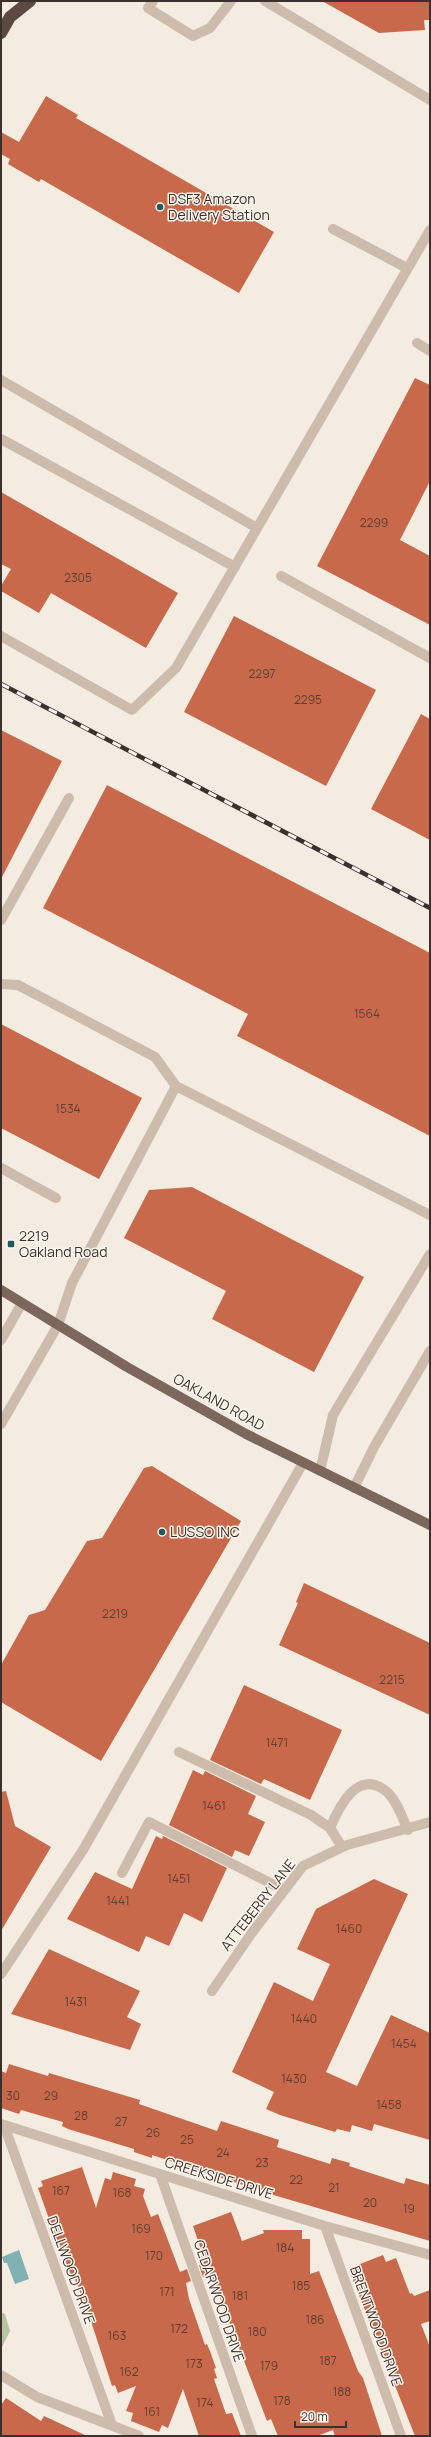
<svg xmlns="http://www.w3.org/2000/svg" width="431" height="2437" viewBox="0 0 431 2437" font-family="Manrope,sans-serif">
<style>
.green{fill:#b8c4a0}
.water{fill:#7fb0b2}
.building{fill:#c8694b}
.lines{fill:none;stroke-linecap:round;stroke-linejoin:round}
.minor{stroke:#cdbbac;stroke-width:10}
.major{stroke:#7d675c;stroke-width:10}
.highway{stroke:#5c4a42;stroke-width:12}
.rail-casing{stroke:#3b302b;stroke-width:4.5}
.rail{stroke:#fbf5ee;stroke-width:3;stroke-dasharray:9;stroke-linecap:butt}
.poi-dot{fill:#1f5a5e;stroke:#fbf5ee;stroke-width:1.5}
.labels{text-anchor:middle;stroke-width:3;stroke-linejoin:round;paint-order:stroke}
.number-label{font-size:12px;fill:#5e3e33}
.poi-label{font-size:14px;fill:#3b302b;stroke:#fbf5ee;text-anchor:start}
.street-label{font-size:14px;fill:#3b302b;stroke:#fbf5ee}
</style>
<rect width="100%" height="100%" fill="#f4ebe1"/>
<path class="green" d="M1 2312 5 2314 10 2331 1 2349Z"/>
<path class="water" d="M19 2250 29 2279 15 2284 7 2263H4L2 2257Z"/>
<path class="building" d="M322 1H430V20H424L425 30 379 33Z
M46 96 78 115 76 118 274 232 239 293 41 179 39 182 8 164 10 159 1 154V132L19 142Z
M415 378 430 385V481L400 540 430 556V625L317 566Z
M1 492 178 593 146 648 51 593 39 613 1 591V586L11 569 1 564Z
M234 616 376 690 326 786 184 712Z
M421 714 430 719V840L371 809Z
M1 730 62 761 1 879Z
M107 785 430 953V1136L237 1036 248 1014 43 908Z
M1 1024 142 1098 99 1179 1 1128Z
M192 1187 364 1277 314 1372 212 1319 226 1291 124 1238 149 1190Z
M152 1466 241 1521 101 1761 1 1702V1665L29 1615 45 1610 87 1541 102 1538 144 1468Z
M304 1583 430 1643V1715L279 1645 298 1603 296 1602Z
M244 1685 342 1730 310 1800 264 1779 261 1784 210 1760Z
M193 1770 203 1775 205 1771 256 1796 248 1814 265 1822 249 1856 235 1850 232 1857 169 1825Z
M6 1791 15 1826 51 1847 1 1931V1792Z
M156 1836 162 1839 163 1836 227 1868 202 1922 184 1913 169 1946 146 1936 139 1952 67 1919 95 1872 132 1889Z
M374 1879 408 1894 326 2072 357 2086 391 2015 430 2033V2140L374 2124 372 2131 352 2125 350 2132 337 2129 335 2132 280 2115 266 2109 274 2092 232 2072 274 1982 313 2001 330 1964 297 1949 316 1909Z
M49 1949 140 1991 127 2017 141 2024 130 2050 11 2014Z
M9 2064 48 2076 49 2073 140 2100 139 2104 217 2131 221 2121 279 2140 277 2147 330 2164 332 2158 350 2163 349 2166 404 2184 406 2178 430 2185V2241L270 2194 152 2155V2158L134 2152V2149L68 2129 62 2126 63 2122 21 2110 19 2114 1 2108V2071L6 2073Z
M82 2167 96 2208 105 2178 111 2180 113 2172 136 2179 134 2186 145 2189 143 2196 151 2217 158 2214 180 2272 187 2269 191 2281 186 2283 189 2299 205 2345 207 2344 210 2351 216 2368 214 2369 217 2378 214 2379 226 2414 232 2413 241 2436H199L183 2389 168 2428 162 2425 159 2432 131 2421 133 2413 126 2411 136 2386 118 2393 115 2385 112 2386 89 2315 74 2277 72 2278 59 2243 58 2244 38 2188 43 2186 41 2181Z
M231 2212 242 2241 264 2233 263 2230H302V2239H310V2274L319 2271 358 2371 363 2378 382 2436H335L333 2430 317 2436H278L271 2419 267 2421 211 2274 203 2277 199 2265 204 2262 201 2256 203 2255 193 2226Z
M383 2255 386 2262 396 2258 410 2294 412 2293 414 2296 430 2290V2321L421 2324 430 2347V2436H415L351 2275 350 2268Z
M6 2398 41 2421 44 2416 87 2436H1V2405Z"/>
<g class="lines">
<path class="minor" d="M153 1 148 8 193 36 210 28 231 1
M265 1 430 100
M333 229 407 268
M417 343 430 351
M1 380 257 528
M1 439 235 567
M281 576 430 658
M1 636 132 710 176 668 430 230
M1 920 69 798
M1 984 18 985 155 1057 176 1086 430 1215
M1 1168 56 1198
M1 1340 22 1303
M1 1424 58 1325 72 1283 176 1086
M320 1471 333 1415 430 1254
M354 1488 374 1447 430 1351
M179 1752 311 1815 330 1828 342 1847
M330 1828C339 1807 358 1767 387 1792 397 1801 402 1817 408 1830
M122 1873 149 1822 284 1890
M1 1974 83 1850 303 1463
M212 1991 251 1934 303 1866 347 1845 430 1822
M1 2124 325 2226 430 2255
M4 2125 112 2425
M160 2174 252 2436
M325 2226 401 2436
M1 2375 37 2397 139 2436"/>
<path class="major" d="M1 1290 127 1367 246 1434 430 1525"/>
<path class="highway" d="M1 33 10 17 30 1"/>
<defs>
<path id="rail" d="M1 684 430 908"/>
</defs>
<use href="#rail" class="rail-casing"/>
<use href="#rail" class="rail"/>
</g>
<g class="poi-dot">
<circle cx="160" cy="207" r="4"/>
<rect x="7" y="1240" width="8" height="8" rx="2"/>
<circle cx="162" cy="1532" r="4"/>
</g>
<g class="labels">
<g class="number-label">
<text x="374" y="527">2299</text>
<text x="78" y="582">2305</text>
<text x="262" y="678">2297</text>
<text x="308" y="704">2295</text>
<text x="367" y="1018">1564</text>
<text x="68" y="1113">1534</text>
<text x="115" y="1618">2219</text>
<text x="392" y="1684">2215</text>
<text x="277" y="1747">1471</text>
<text x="214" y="1810">1461</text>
<text x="179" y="1883">1451</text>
<text x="118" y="1905">1441</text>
<text x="349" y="1933">1460</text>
<text x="76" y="2006">1431</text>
<text x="304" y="2023">1440</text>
<text x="404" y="2048">1454</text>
<text x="294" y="2083">1430</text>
<text x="13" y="2100">30</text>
<text x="51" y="2100">29</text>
<text x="389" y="2109">1458</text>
<text x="81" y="2120">28</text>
<text x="121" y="2126">27</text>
<text x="153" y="2137">26</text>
<text x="187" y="2144">25</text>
<text x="223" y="2157">24</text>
<text x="262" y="2167">23</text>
<text x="296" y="2184">22</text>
<text x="334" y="2192">21</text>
<text x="61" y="2195">167</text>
<text x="122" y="2197">168</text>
<text x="370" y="2207">20</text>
<text x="409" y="2213">19</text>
<text x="141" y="2233">169</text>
<text x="285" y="2252">184</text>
<text x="154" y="2260">170</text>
<text x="301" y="2290">185</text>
<text x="167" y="2296">171</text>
<text x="240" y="2300">181</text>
<text x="315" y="2324">186</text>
<text x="179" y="2333">172</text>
<text x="257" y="2336">180</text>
<text x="117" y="2340">163</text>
<text x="328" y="2365">187</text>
<text x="194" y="2368">173</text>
<text x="269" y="2370">179</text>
<text x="129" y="2376">162</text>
<text x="342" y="2396">188</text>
<text x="282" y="2405">178</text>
<text x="205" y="2407">174</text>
<text x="152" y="2416">161</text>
</g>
<g class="poi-label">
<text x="168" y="204">DSF3 Amazon<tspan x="168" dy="16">Delivery Station</tspan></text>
<text x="19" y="1241">2219<tspan x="19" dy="16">Oakland Road</tspan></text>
<text x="170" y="1537">LUSSO INC</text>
</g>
<g class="street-label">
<text transform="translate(219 1402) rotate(29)" y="5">OAKLAND ROAD</text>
<text transform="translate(258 1905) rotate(-52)" y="5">ATTEBERRY LANE</text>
<text transform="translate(219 2178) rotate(17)" y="5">CREEKSIDE DRIVE</text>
<text transform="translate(71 2270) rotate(70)" y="5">DELLWOOD DRIVE</text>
<text transform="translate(219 2301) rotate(71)" y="5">CEDARWOOD DRIVE</text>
<text transform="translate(376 2326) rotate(70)" y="5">BRENTWOOD DRIVE</text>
</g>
</g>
<rect width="431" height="2437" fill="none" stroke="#3b302b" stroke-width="4"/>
<path d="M295 2421v6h51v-6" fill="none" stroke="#3b302b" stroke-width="2"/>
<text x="301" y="2421" font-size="12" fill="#3b302b" stroke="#fbf5ee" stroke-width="3" paint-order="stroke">20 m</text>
</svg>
